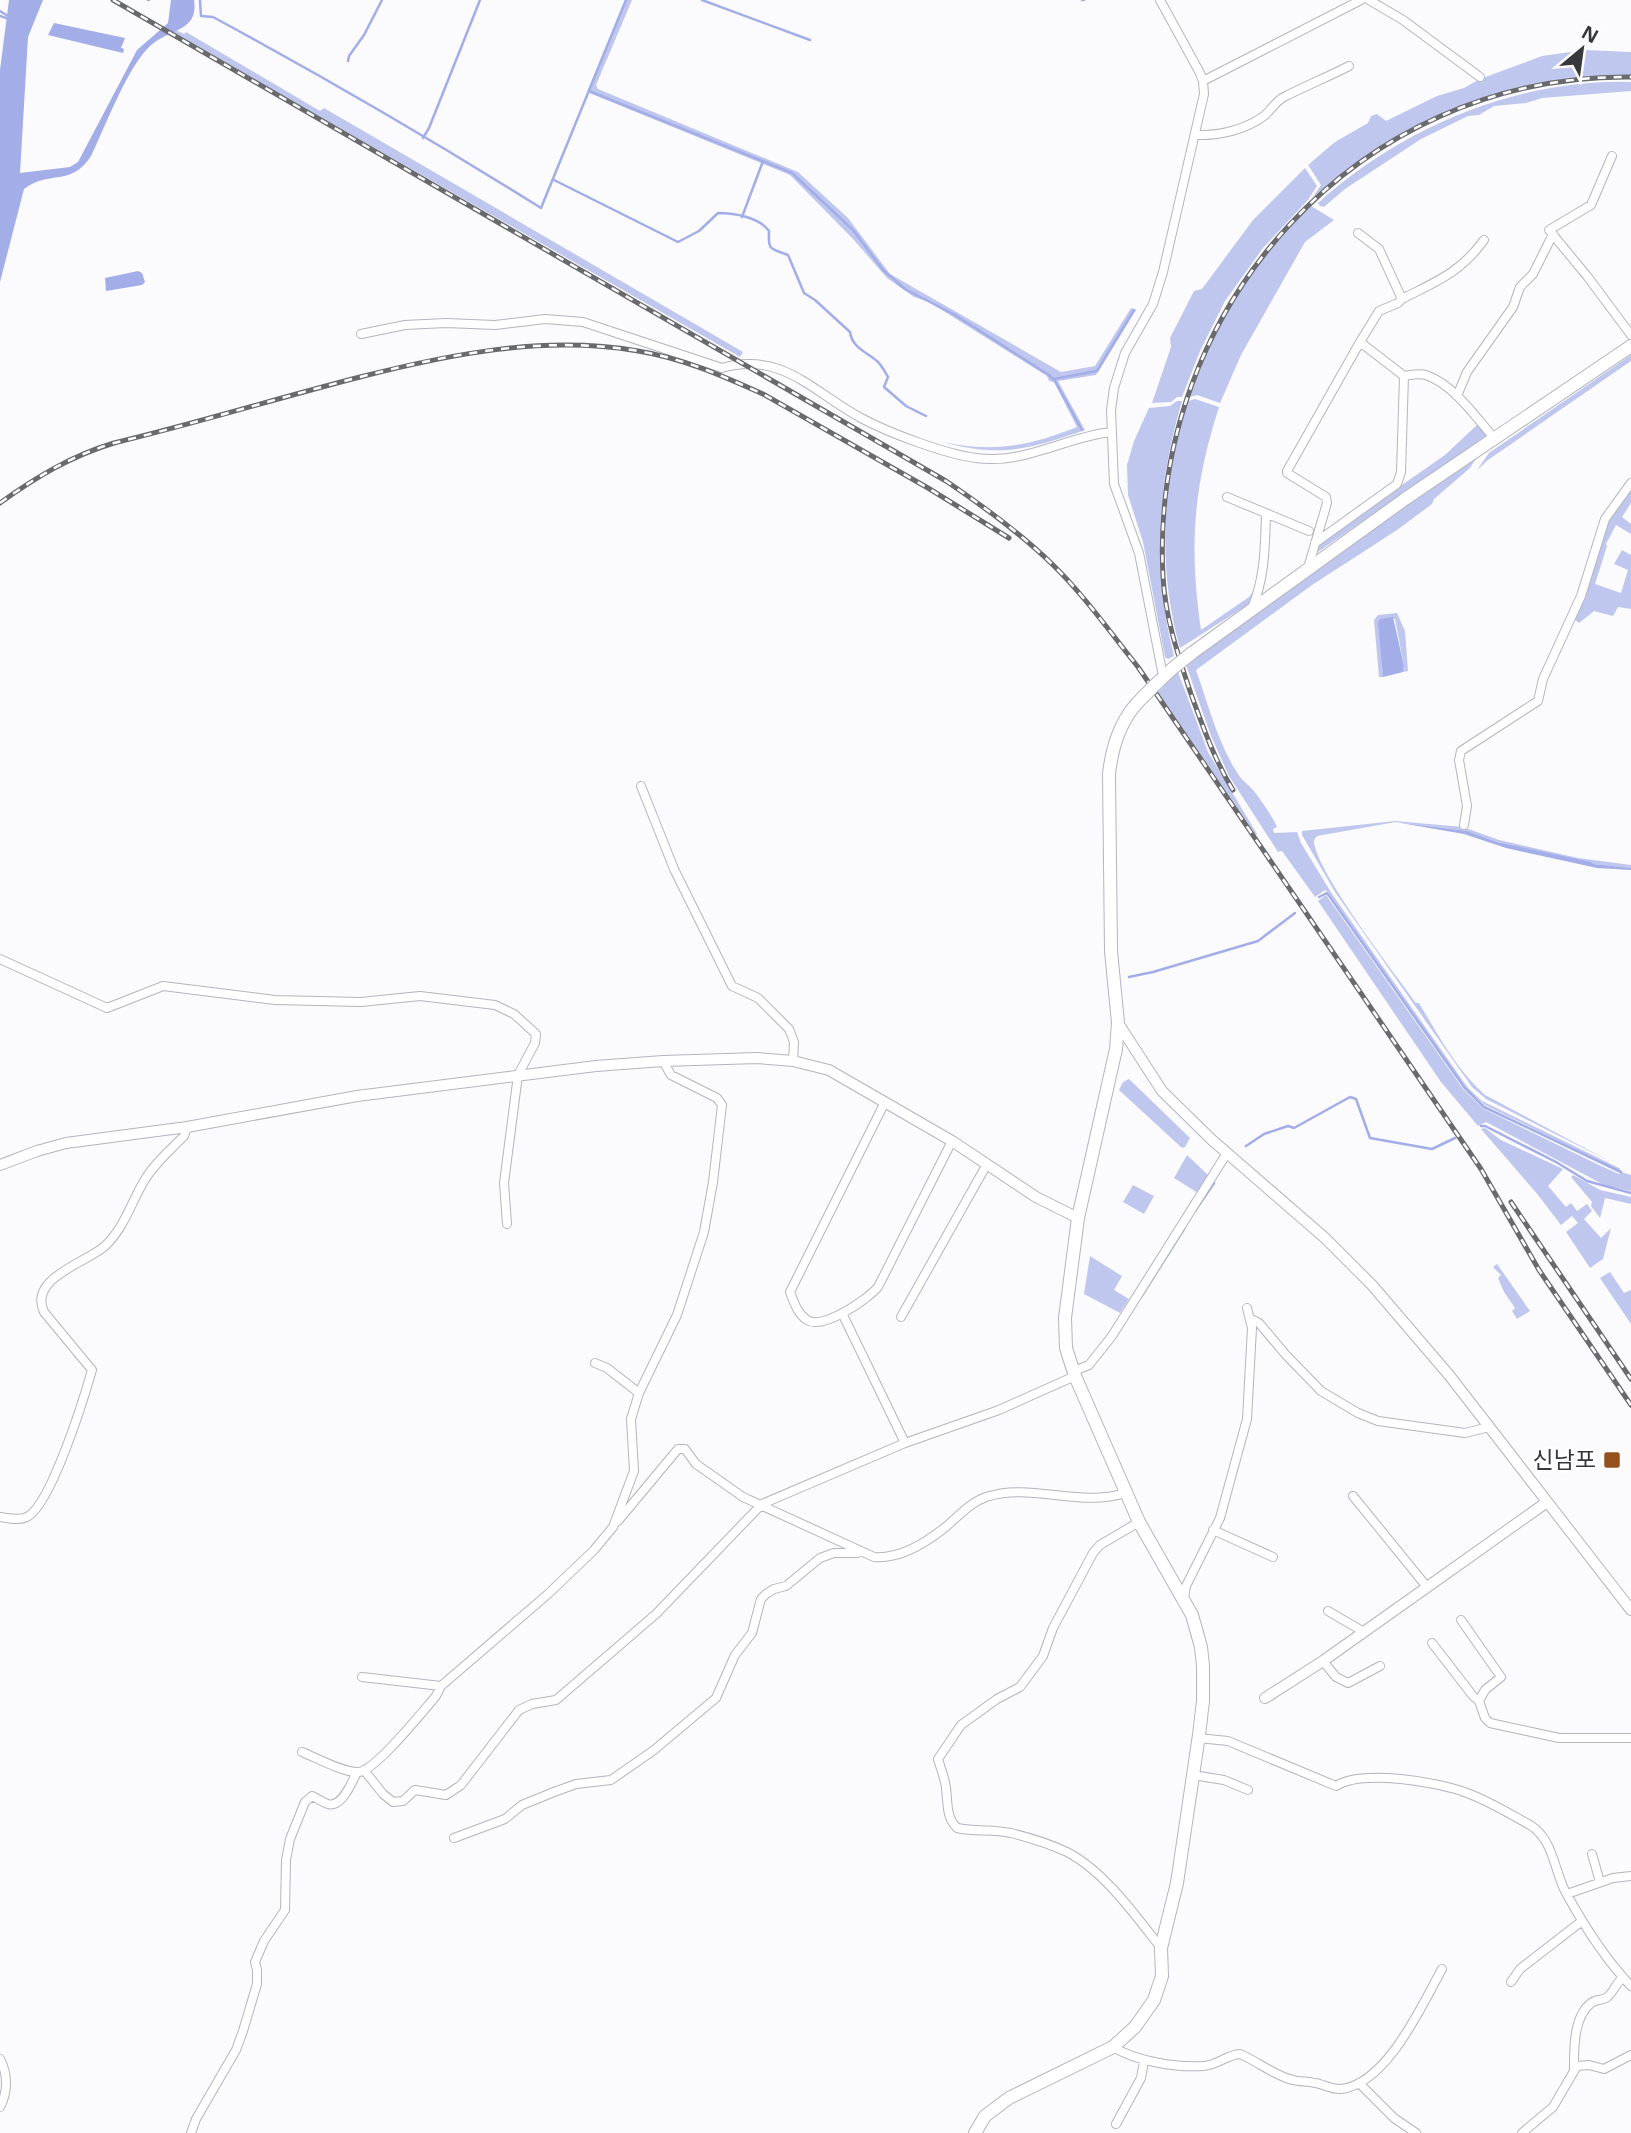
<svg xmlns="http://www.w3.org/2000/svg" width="1631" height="2133" viewBox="0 0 1631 2133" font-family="'Open Sans','Noto Sans KR',sans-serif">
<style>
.green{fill:#c0c7ee}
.water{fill:#a3ade7}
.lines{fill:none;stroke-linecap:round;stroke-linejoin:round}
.stream{stroke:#a3ade7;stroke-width:2.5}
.street-casing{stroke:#b3b5bf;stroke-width:10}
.secondary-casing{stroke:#b3b5bf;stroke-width:12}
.primary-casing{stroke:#b3b5bf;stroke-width:14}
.street{stroke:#fff;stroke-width:8}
.secondary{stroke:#fff;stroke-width:10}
.primary{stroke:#fff;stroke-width:12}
.rail-casing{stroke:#696a6d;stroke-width:5}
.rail{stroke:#fff;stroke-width:2.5;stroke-dasharray:8;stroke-linecap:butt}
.primary-bridge-casing{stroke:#b3b5bf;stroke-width:14;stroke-linecap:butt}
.primary-bridge{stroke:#fff;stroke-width:12}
.poi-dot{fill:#93521d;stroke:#fff;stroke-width:2.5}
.labels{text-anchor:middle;stroke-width:5;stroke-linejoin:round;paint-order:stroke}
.poi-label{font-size:23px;fill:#37383c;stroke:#fff;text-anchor:end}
</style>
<rect width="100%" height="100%" fill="#fbfbfd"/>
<path class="green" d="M625 0H632L596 85 598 89 798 172 848 218 890 274 1061 372 1095 366 1131 308 1136 310 1096 375 1058 381 1085 430C1030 449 1001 458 943 442 994 453 1029 446 1077 427L1054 382 1049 381 1047 376 929 302 914 297 887 278 853 239 790 175 587 92Z
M176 30 184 34 186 32 320 111 324 108 743 352 740 357 172 32Z
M1585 50 1631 52V75C1499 79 1412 112 1312 198L1321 185 1308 165 1335 142 1368 123 1371 116 1377 114 1386 121 1437 96 1464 88 1480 79 1542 56Z
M1631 82V91L1542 98 1526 103 1494 106 1479 115 1468 116 1421 139 1345 189 1324 207 1320 206 1318 203C1403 127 1516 79 1631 82Z
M1305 168 1317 186 1308 200 1263 248 1225 301 1200 351 1182 397H1177L1171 402 1152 403 1171 347 1170 338 1194 291 1202 289 1253 220Z
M1311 206 1334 220 1305 242 1241 355 1220 403 1197 395 1190 397C1214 329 1253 251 1311 206Z
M1631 355V361L1488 460 1477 470 1489 453Z
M1195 399 1219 407C1193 488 1189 546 1201 630L1249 597 1258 585 1249 604 1180 648C1157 568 1162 480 1188 401Z
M1177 401H1182C1157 486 1152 570 1174 656L1168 659 1165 657 1143 542 1128 495 1127 465 1134 441 1149 408 1170 406Z
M1478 424 1489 434 1315 554 1317 544 1445 455Z
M1477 457 1470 468 1434 499 1432 504 1397 530 1312 585 1196 670C1208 704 1217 740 1236 771 1240 779 1248 784 1254 791 1262 802 1271 814 1277 827L1273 829 1274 833 1297 832 1301 843 1332 894 1468 1088 1482 1101 1621 1169 1618 1170 1485 1105 1465 1087 1328 892 1325 890 1315 897 1282 851 1278 852 1229 776 1211 736 1186 665 1301 580Z
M1631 486V503L1622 517 1631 524V534L1616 525 1606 544 1607 546 1595 584 1621 593 1628 570 1614 564 1622 550 1631 555V609L1618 607 1613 616 1594 611 1579 623 1573 618 1607 520Z
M1397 613 1405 631 1408 671 1403 672 1404 666 1395 619H1380L1383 677H1379L1374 620 1378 615Z
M1178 672 1208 752 1257 834 1256 835 1158 692Z
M1395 821 1463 827 1499 840 1578 858 1631 865V868L1592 864 1497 842 1467 831 1396 822 1317 836 1314 840C1313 868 1396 975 1416 1003H1419C1438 1035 1457 1070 1485 1095L1613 1163 1486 1099 1472 1087 1335 892 1302 835V831Z
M1326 895 1463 1089 1484 1109 1601 1166 1619 1174 1621 1172 1631 1175V1191L1604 1185 1486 1122 1478 1126 1441 1082 1318 901Z
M1129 1079 1190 1138 1185 1147 1182 1148 1119 1090 1123 1082Z
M1485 1128 1501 1140 1563 1169 1548 1186 1566 1207 1571 1203 1577 1211 1587 1204 1592 1211 1584 1219 1601 1238 1611 1228 1603 1259 1590 1268 1566 1232 1578 1223 1572 1216 1561 1225 1538 1195 1481 1129Z
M1187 1155 1209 1176 1198 1193 1174 1178Z
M1573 1175 1600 1190 1631 1197V1204L1605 1198 1600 1218 1591 1206 1592 1202 1571 1177Z
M1133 1185 1154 1196 1144 1214 1123 1202Z
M1090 1256 1122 1276 1114 1290 1129 1299 1120 1313 1084 1294Z
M1497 1264 1530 1311 1517 1319 1512 1311 1515 1308 1504 1292 1498 1278 1501 1275 1493 1267Z
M1610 1272 1624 1293 1631 1290V1324L1600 1278Z"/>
<path class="water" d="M9 0H43L28 37 20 173 70 167 78 162 137 50 168 23 171 0H194C199 32 169 28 150 46 127 68 106 125 91 156 70 188 50 169 24 189L0 282V70Z
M54 23 125 38 121 48 124 49 123 53 48 35Z
M138 271 142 273 145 282 142 285 106 291 105 278Z
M1393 617 1404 666 1403 672 1383 677 1378 622 1380 619Z
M1395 822 1467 831 1497 842 1591 862 1593 864 1631 868V870L1597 868 1506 848 1464 834Z"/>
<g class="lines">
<path class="stream" d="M148 0H149
M200 0 201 16 213 17C324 77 434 141 541 208L626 0
M702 0 810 40
M1082 0H1084
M0 11 8 16
M0 16 9 19
M348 61 349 56 364 35 382 0
M589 91 792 173 853 230 883 270 905 289 955 315 1049 375 1055 381 1082 430
M423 138 429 128 480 0
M554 180 678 242 699 231 718 213C734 213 759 217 769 231 768 252 771 248 788 255L804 293 815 300 850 332C852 348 867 352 878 362 882 366 885 372 888 377L884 387 906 406 926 416
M742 217 763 161
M1054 379 1097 371 1134 310
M1319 897 1327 893 1330 897 1464 1087 1484 1107 1621 1172
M1129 977 1153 972 1258 941 1295 913
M1481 1126H1485L1556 1162 1587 1181 1631 1193
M1246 1146 1264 1134 1288 1126 1294 1128 1350 1097 1356 1099 1370 1138 1432 1149 1455 1138
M1195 1211 1214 1183
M1141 1297 1184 1229"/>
<defs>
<path id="street" d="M1160 0 1200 73 1203 81 1204 94 1163 272 1153 304 1125 353 1114 388 1111 410 1114 484 1139 553 1163 676
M1369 0 1403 20 1480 77
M1203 81 1361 0
M1196 135C1218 136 1245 130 1264 116 1271 110 1276 101 1284 97 1305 86 1328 77 1349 66
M1612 156 1591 205 1549 230 1587 276 1631 335
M1358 233 1379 249 1402 299 1398 303 1379 311 1360 342 1404 376C1411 375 1419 373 1426 375 1454 385 1475 416 1494 438
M1402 299C1437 281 1460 273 1484 240
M361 334 405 325 446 323 495 325 545 319 583 322 722 368C782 351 813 392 861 418 889 433 945 454 976 458 1024 465 1065 437 1111 432
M1457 396 1467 372 1513 307 1520 287 1533 274 1553 234
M1227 497 1309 531
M1315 543 1397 484 1401 472 1404 376
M1308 568 1327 503 1326 497 1287 473V471L1360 342
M1252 608C1265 578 1265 546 1266 514
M641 786 674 869 732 986 758 998 789 1029 794 1042 793 1061
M1464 825 1467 806 1459 760 1461 751 1538 701 1543 679 1581 596 1605 519 1631 483
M0 959 107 1008 163 986 275 1000 361 1002 420 996 495 1005 514 1014 536 1034 535 1043 518 1075 504 1183 507 1224
M885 1102 790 1292C794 1302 797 1313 807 1320 823 1330 867 1300 878 1287L952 1141
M842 1313 905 1443
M901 1317 987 1164
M1251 1319 1259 1323 1286 1355 1321 1391 1358 1413 1378 1421 1465 1433 1489 1427
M595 1363 607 1368 639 1393
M1074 1371 1089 1365 1112 1336 1227 1153
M1353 1496 1427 1587
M0 1517C8 1518 19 1521 27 1517 51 1505 84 1398 92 1370L44 1312C28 1278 86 1263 105 1246 124 1228 131 1203 144 1181 154 1164 170 1150 184 1136L187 1127
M618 1521 678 1449H685L696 1464 743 1497 874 1557C898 1559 924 1544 943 1529 957 1518 969 1503 986 1497 1030 1482 1080 1508 1125 1493
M1139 1522 1100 1545 1093 1553 1053 1628 1043 1656 1020 1687 997 1699 961 1725 938 1759C941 1769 945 1779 946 1788 948 1804 946 1817 957 1828 975 1832 993 1829 1011 1833 1027 1837 1052 1845 1067 1852 1104 1871 1136 1916 1161 1948
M1213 1530 1273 1557
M1184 1598 1186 1586 1220 1518 1247 1419 1252 1328 1247 1308
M1328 1611 1364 1632
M1461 1620 1501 1677 1485 1690 1479 1701 1485 1718 1490 1723 1559 1738H1631
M1432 1643 1473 1696 1479 1701
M1323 1661 1336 1677 1348 1683 1380 1666
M362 1677 441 1686
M1198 1738 1228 1741 1336 1786C1362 1769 1439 1782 1467 1793 1489 1801 1510 1814 1530 1825 1553 1839 1554 1869 1565 1891 1583 1924 1605 1959 1631 1986
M302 1752C317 1758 344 1773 359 1772 376 1770 423 1711 436 1696L441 1686 548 1594 594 1550 613 1527 634 1471 631 1419 639 1393 677 1315 704 1232 713 1182 722 1105 717 1098 671 1075 663 1061
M364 1770 383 1794 393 1802 403 1801 415 1790 446 1795 461 1785 519 1710 532 1704 556 1700 656 1614 762 1504 905 1443 999 1410 1075 1376
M1193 1775 1224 1780 1248 1790
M454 1838 505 1819 522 1805 554 1792 576 1784 611 1780 654 1750 716 1698 735 1655 752 1633 761 1599 766 1594 774 1589 786 1586 820 1558 834 1553H858
M1592 1854 1600 1882
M1567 1894 1613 1878 1631 1876
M1511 1982 1520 1969 1582 1921
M1113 2047C1136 2061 1176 2068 1204 2066 1217 2065 1227 2055 1240 2054 1257 2061 1275 2076 1293 2080 1300 2082 1308 2081 1315 2083 1323 2084 1332 2090 1341 2089 1387 2084 1422 2005 1442 1969
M0 2059C8 2074 8 2092 0 2107
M1574 2070C1574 2050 1573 2017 1591 2003 1596 1999 1601 2001 1606 1998 1614 1993 1615 1983 1623 1978
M1359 2083 1394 2118 1416 2133
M1116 2124 1141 2078 1144 2061
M191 2133 196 2119 236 2050 243 2031 257 1984V1970L255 1962 264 1941 285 1910 286 1860 290 1839 305 1802 312 1796C317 1798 322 1802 328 1804 342 1808 352 1782 357 1772
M1522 2133 1553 2107 1577 2066 1589 2065 1604 2069 1631 2055"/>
<path id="secondary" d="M1118 1023 1162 1091 1212 1140 1325 1238 1372 1285 1449 1375 1631 1610
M0 1165 37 1151 66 1143 187 1127 357 1096 596 1066 663 1061 757 1058 793 1061 829 1070 952 1141 1036 1197 1078 1218
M1265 1698 1323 1661 1547 1502"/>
<path id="primary" d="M1192 653 1405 499 1631 346
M1156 684 1173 668
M975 2133 985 2116 1009 2098 1113 2047 1135 2027 1154 2000 1162 1976 1161 1948 1177 1883 1199 1735 1203 1701V1666L1201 1647 1192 1615 1139 1522 1075 1376 1066 1348 1065 1318 1078 1218 1116 1049 1118 1023 1111 951 1109 774C1112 746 1121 718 1142 698"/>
</defs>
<use href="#street" class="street-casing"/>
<use href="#secondary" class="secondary-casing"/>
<use href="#primary" class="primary-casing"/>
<use href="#street" class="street"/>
<use href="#secondary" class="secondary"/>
<use href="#primary" class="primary"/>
<defs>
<path id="rail" d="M113 0 946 481C983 506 1020 533 1052 564 1084 595 1110 632 1138 667L1481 1169 1539 1270 1631 1405
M0 503C36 477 71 456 114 443 197 423 278 398 360 377 451 354 544 335 638 351 682 358 723 376 763 394L928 488 1009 538
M1233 790C1215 761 1203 727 1191 694 1178 655 1165 617 1163 576 1149 308 1358 74 1631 77
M1511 1202 1631 1379"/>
</defs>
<use href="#rail" class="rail-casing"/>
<use href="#rail" class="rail"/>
<defs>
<path id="primary-bridge" d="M1173 668 1192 653
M1142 698 1156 684"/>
</defs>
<use href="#primary-bridge" class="primary-bridge-casing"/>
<use href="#primary-bridge" class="primary-bridge"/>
</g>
<rect class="poi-dot" x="1603" y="1451" width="18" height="18" rx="3.5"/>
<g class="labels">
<g class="poi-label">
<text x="1596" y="1468">신남포</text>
</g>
</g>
<g transform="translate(1582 49) rotate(29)" stroke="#ffffff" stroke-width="5" paint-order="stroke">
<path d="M0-5L12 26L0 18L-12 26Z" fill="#37383c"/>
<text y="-10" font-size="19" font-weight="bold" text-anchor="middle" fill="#37383c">N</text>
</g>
</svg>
